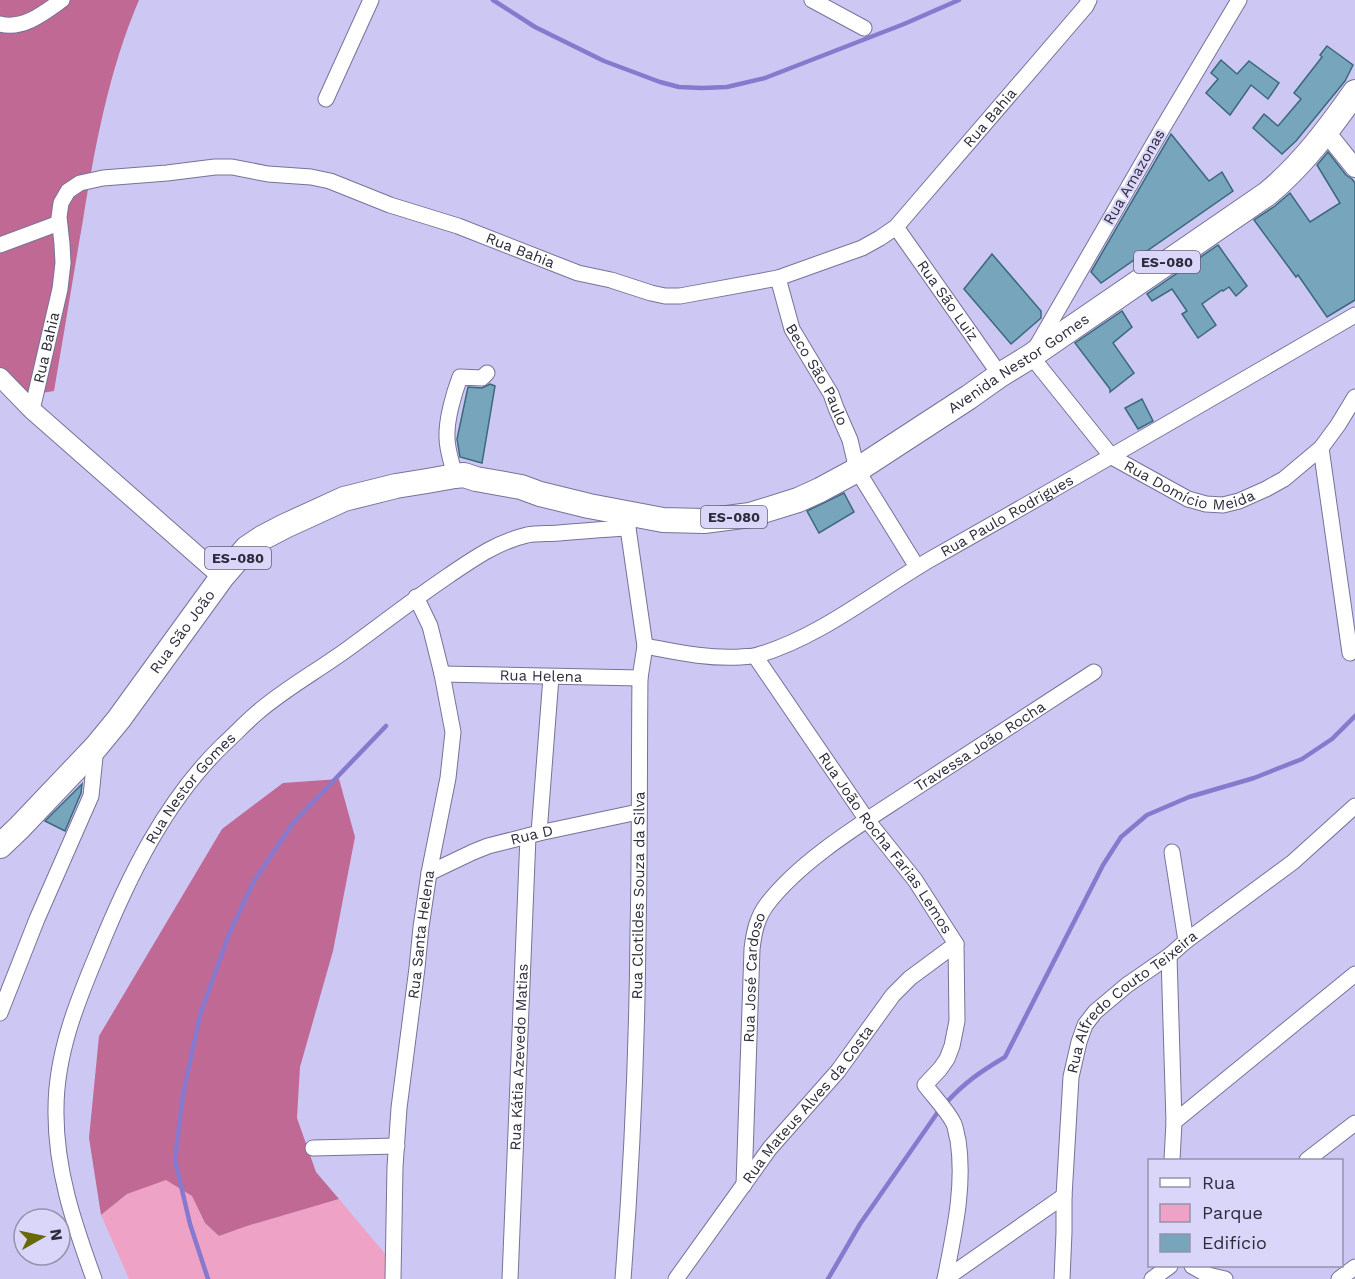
<svg xmlns="http://www.w3.org/2000/svg" width="1355" height="1279" viewBox="0 0 1355 1279" font-family="'Work Sans',sans-serif">
<style>
.green{fill:#eea3c6}
.forest{fill:#c16995}
.lines{fill:none;stroke-linecap:round;stroke-linejoin:round}
.stream{stroke:#8779cd;stroke-width:4.5}
.building{fill:#77a6bc;stroke:#3b687d;stroke-width:1.5}
.minor-casing{stroke:#777299;stroke-width:17}
.tertiary-casing{stroke:#777299;stroke-width:20}
.primary-casing{stroke:#777299;stroke-width:26}
.minor{stroke:#fff;stroke-width:15}
.tertiary{stroke:#fff;stroke-width:18}
.primary{stroke:#fff;stroke-width:24}
.labels{text-anchor:middle;stroke-width:4.5;stroke-linejoin:round;paint-order:stroke}
.shield{fill:#d9d6f9;stroke:#615f75;stroke-width:1.5}
.shield-label{font-size:14px;font-weight:bold;fill:#2e2c3c}
.street-label{font-size:15px;fill:#2e2c3c;stroke:#d9d6f9}
</style>
<rect width="100%" height="100%" fill="#ccc8f3"/>
<path class="green" d="M166 1179 192 1196 205 1223 219 1236 247 1226 339 1199 387 1256 388 1279H129L101 1215 127 1194Z"/>
<path class="forest" d="M0 0H139C109 70 95 146 83 220 73 277 64 334 54 391L22 396 0 386Z
M339 779 355 837 333 951 300 1067 297 1118 316 1172 339 1199 247 1226 219 1236 205 1223 192 1196 166 1180 127 1194 101 1215 89 1138 99 1036 222 829 283 783Z"/>
<g class="lines">
<path class="stream" d="M493 0 535 27 604 61 660 82 679 87 702 88 727 87 765 78 904 24 959 0
M945 1104C965 1082 980 1072 1005 1057L1103 865 1121 837 1147 815 1189 797 1254 778 1302 759 1332 739 1355 716
M208 1279 190 1224 175 1160 183 1094 200 1015 229 934 254 881 293 823 386 726
M828 1279 860 1224 940 1109"/>
</g>
<path class="building" d="M1327 46 1353 65 1345 81 1296 141 1282 154 1253 128 1264 114 1278 126 1301 99 1294 93 1322 57 1320 55Z
M1221 60 1237 74 1249 61 1279 83 1268 99 1251 85 1230 115 1206 93 1218 79 1211 73Z
M1171 134 1209 181 1222 172 1233 191 1101 283 1091 272Z
M1328 152 1346 175 1352 179 1355 183V300L1327 317 1298 275 1296 277 1254 220 1275 206 1290 193 1310 222 1340 203 1317 165Z
M1218 245 1247 286 1236 296 1229 287 1223 291 1222 290 1202 304 1216 325 1198 338 1182 314 1187 311 1172 289 1152 301 1147 294Z
M992 254 1041 311V318L1011 344 964 289Z
M1122 311 1132 327 1113 343 1134 373 1110 392V389L1075 343Z
M490 384 495 386 482 463 460 457 457 439 468 387 482 388Z
M1142 399 1153 421 1138 429 1125 408Z
M844 493 854 512 819 533 807 511Z
M82 784 81 793 65 831 45 821Z"/>
<g class="lines">
<defs>
<g id="minor">
<path d="M812 0 864 28"/>
<path id="s1" d="M1239 0 1162 129 1031 356 1112 457 1188 499 1206 504 1223 505 1239 501 1266 489 1284 479 1321 448 1338 425 1355 397"/>
<path d="M0 24C23 30 44 13 62 0"/>
<path d="M326 99 371 0"/>
<path id="s2" d="M896 227 1000 375"/>
<path d="M0 245 59 223"/>
<path id="s3" d="M778 278 792 329 831 394 836 408 850 440 857 470 917 567"/>
<path id="s4" d="M32 410 60 289 63 263 62 244 59 217 61 203 68 191 80 183 103 178 167 173 215 167H232L268 174 311 177 330 181 390 205 458 226 578 273 611 280 651 293 665 296H680L778 278 862 248 880 238 896 227 1086 6 1089 0"/>
<path d="M1321 448 1350 653"/>
<path d="M455 476C452 463 447 450 447 438 446 420 454 393 460 377L482 378 487 373"/>
<path id="s5" d="M645 646C677 652 708 659 740 657 746 656 752 657 758 655 820 637 876 591 931 559 1073 479 1214 397 1355 315"/>
<path id="s6" d="M755 656 867 820 915 880 956 944 957 1021 952 1046 947 1059 940 1069 925 1085C934 1097 946 1109 953 1122 956 1127 956 1134 958 1140 965 1186 954 1233 945 1279"/>
<path id="s7" d="M442 674 640 678"/>
<path d="M539 833 551 677"/>
<path d="M1172 852 1186 941"/>
<path id="s8" d="M429 873 473 852 488 846 539 833 638 812"/>
<path d="M1169 956 1174 1122 1172 1160"/>
<path d="M0 1013 37 919 91 796 96 747"/>
<path d="M1174 1122 1355 974"/>
<path d="M313 1148 397 1146"/>
<path d="M1307 1160 1355 1123"/>
<path id="s9" d="M744 1185 752 949C754 932 757 917 768 903 802 859 864 822 911 791 972 752 1033 712 1094 672"/>
<path d="M1192 1266 1208 1275 1225 1279"/>
<path id="s10" d="M94 1279C74 1224 55 1169 56 1109 56 1054 77 1002 98 952 128 878 165 801 223 745 235 734 246 722 258 712 286 688 319 670 349 648 382 624 414 599 448 576 473 559 497 542 527 535 538 533 549 534 559 533 582 531 605 529 628 528"/>
<path id="s11" d="M393 1279 395 1167 399 1108 417 968 421 927 429 873 448 778 453 732 442 674 430 626 416 597"/>
<path id="s12" d="M510 1279 528 836"/>
<path id="s13" d="M623 1279C632 1164 637 1049 638 933 640 848 639 763 640 678L645 646 628 528 625 518"/>
<path id="s14" d="M676 1279 770 1148 838 1071 893 995 910 978 956 944"/>
<path d="M945 1279 1064 1196"/>
<path id="s15" d="M1062 1279 1064 1232V1196L1071 1077 1079 1042 1085 1025 1095 1012 1127 985 1169 956 1186 941 1293 862 1355 806"/>
<path d="M1152 1279 1170 1266"/>
<path d="M1339 1279 1355 1267"/>
</g>
<path id="tertiary" d="M1326 132 1355 168
M0 377 32 410 222 577"/>
<g id="primary">
<path id="s16" d="M0 846 19 828 96 747 119 719 222 577 247 548 262 538 285 526 344 499 396 486 427 481 455 476 464 475 476 479 521 487 540 494 589 506 663 520 704 521 750 515 798 500 820 490 857 470 969 397 1000 375 1031 356 1267 194C1302 165 1329 129 1355 92"/>
</g>
</defs>
<use href="#minor" class="minor-casing"/>
<use href="#tertiary" class="tertiary-casing"/>
<use href="#primary" class="primary-casing"/>
<use href="#minor" class="minor"/>
<use href="#tertiary" class="tertiary"/>
<use href="#primary" class="primary"/>
</g>
<g class="labels">
<g class="shield">
<rect x="1134" y="251" width="66" height="22" rx="4.5"/>
<rect x="701" y="506" width="66" height="22" rx="4.5"/>
<rect x="205" y="547" width="66" height="22" rx="4.5"/>
</g>
<g class="shield-label">
<text x="1167" y="267">ES-080</text>
<text x="734" y="522">ES-080</text>
<text x="238" y="563">ES-080</text>
</g>
<g class="street-label">
<text dy="5" stroke="none"><textPath href="#s4" startOffset="1234">Rua Bahia</textPath></text>
<text transform="translate(1134 177) rotate(-60)" y="5">Rua Amazonas</text>
<text dy="5" stroke="none"><textPath href="#s4" startOffset="694">Rua Bahia</textPath></text>
<text dy="5" stroke="none"><textPath href="#s2" startOffset="90">Rua São Luiz</textPath></text>
<text dy="5" stroke="none"><textPath href="#s4" startOffset="64">Rua Bahia</textPath></text>
<text dy="5" stroke="none"><textPath href="#s16" startOffset="1221">Avenida Nestor Gomes</textPath></text>
<text dy="5" stroke="none"><textPath href="#s3" startOffset="105">Beco São Paulo</textPath></text>
<text dy="5" stroke="none"><textPath href="#s1" startOffset="627">Rua Domício Meida</textPath></text>
<text dy="5" stroke="none"><textPath href="#s5" startOffset="400">Rua Paulo Rodrigues</textPath></text>
<text dy="5" stroke="none"><textPath href="#s16" startOffset="282">Rua São João</textPath></text>
<text dy="5" stroke="none"><textPath href="#s7" startOffset="99">Rua Helena</textPath></text>
<text dy="5" stroke="none"><textPath href="#s9" startOffset="550">Travessa João Rocha</textPath></text>
<text dy="5" stroke="none"><textPath href="#s10" startOffset="528">Rua Nestor Gomes</textPath></text>
<text dy="5" stroke="none"><textPath href="#s8" startOffset="110">Rua D</textPath></text>
<text dy="5" stroke="none"><textPath href="#s6" startOffset="228">Rua João Rocha Farias Lemos</textPath></text>
<text dy="5" stroke="none"><textPath href="#s13" startOffset="384">Rua Clotildes Souza da Silva</textPath></text>
<text dy="5" stroke="none"><textPath href="#s11" startOffset="346">Rua Santa Helena</textPath></text>
<text dy="5" stroke="none"><textPath href="#s9" startOffset="208">Rua José Cardoso</textPath></text>
<text dy="5" stroke="none"><textPath href="#s15" startOffset="303">Rua Alfredo Couto Teixeira</textPath></text>
<text dy="5" stroke="none"><textPath href="#s12" startOffset="222">Rua Kátia Azevedo Matias</textPath></text>
<text dy="5" stroke="none"><textPath href="#s14" startOffset="219">Rua Mateus Alves da Costa</textPath></text>
</g>
</g>
<rect x="1148" y="1159" width="195" height="108" fill="#d9d6f9" stroke="#9592ad" stroke-width="1.5"/>
<rect x="1160" y="1178" width="30" height="9" fill="#ffffff" stroke="#9592ad" stroke-width="1.5"/>
<text x="1202" y="1189" font-size="18" fill="#2e2c3c">Rua</text>
<rect x="1160" y="1204" width="30" height="18" fill="#eea3c6" stroke="#9592ad" stroke-width="1.5"/>
<text x="1202" y="1219" font-size="18" fill="#2e2c3c">Parque</text>
<rect x="1160" y="1234" width="30" height="18" fill="#77a6bc" stroke="#9592ad" stroke-width="1.5"/>
<text x="1202" y="1249" font-size="18" fill="#2e2c3c">Edifício</text>
<g transform="translate(42 1237) rotate(81)"><circle r="28" fill="#d9d6f9" stroke="#9592ad" stroke-width="1.5"/>
<path d="M0-4.5L10 22L0 15L-10 22Z" fill="#686804"/>
<text y="-9" font-size="16" font-weight="bold" text-anchor="middle" fill="#2e2c3c">N</text>
</g>
</svg>
